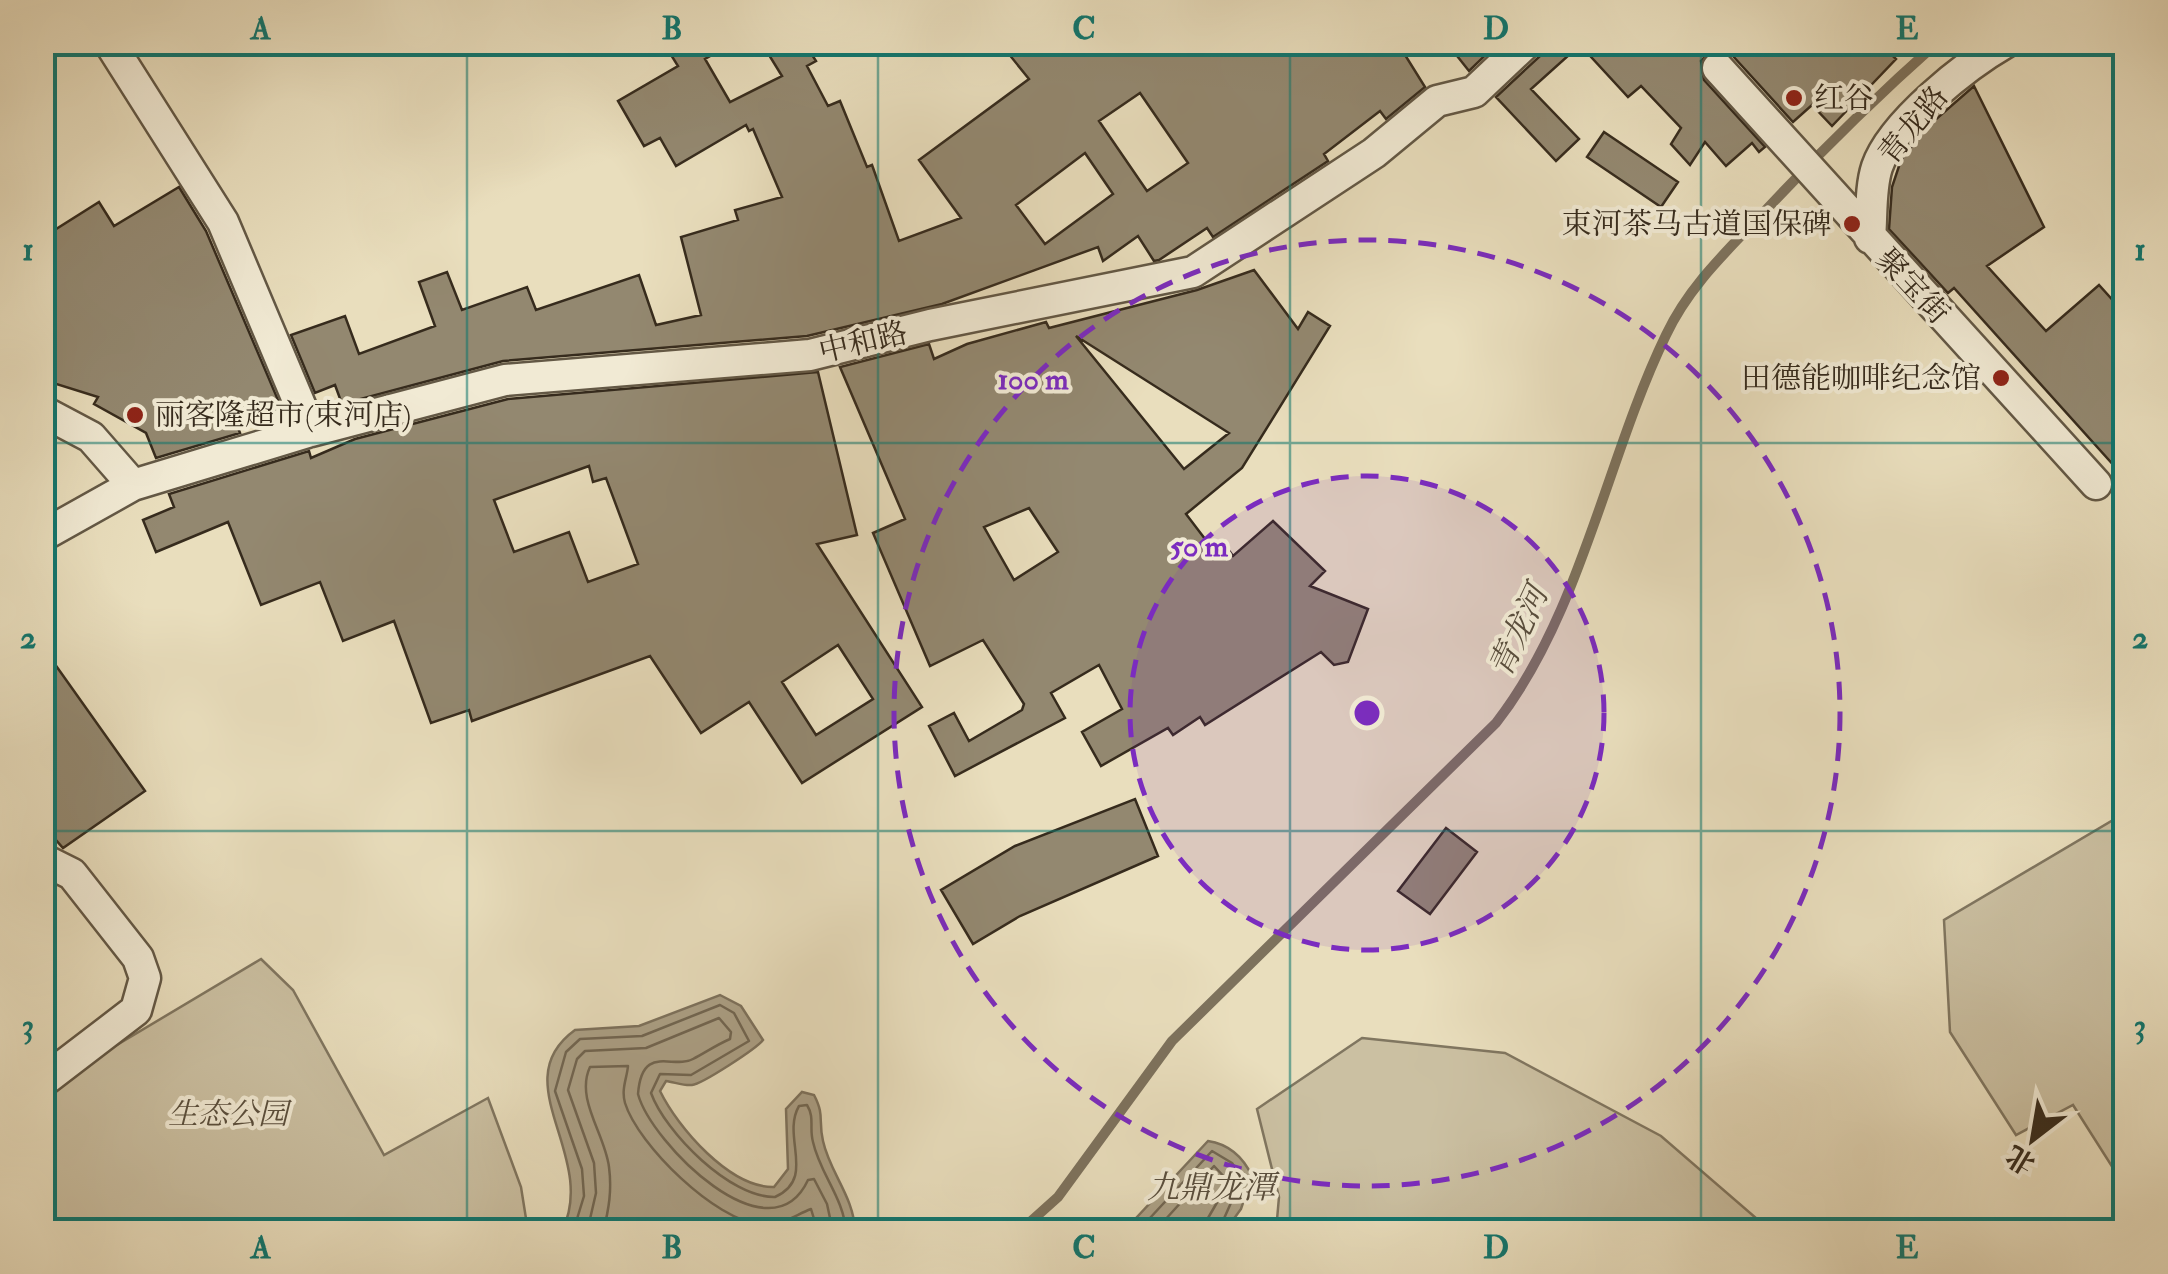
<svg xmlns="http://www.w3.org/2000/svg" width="2168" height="1274" viewBox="0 0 2168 1274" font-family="'IM FELL Double Pica','Noto Serif SC',serif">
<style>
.green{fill:#cbc0a2;stroke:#807660;stroke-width:2.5}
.water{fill:#aca187;stroke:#7d725d;stroke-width:2.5}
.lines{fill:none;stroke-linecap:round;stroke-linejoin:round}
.shore{stroke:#716652;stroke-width:2.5}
.stream{stroke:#7d725d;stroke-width:10}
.building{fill:#938870;stroke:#362b1d;stroke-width:2.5;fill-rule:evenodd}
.street-casing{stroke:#635845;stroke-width:35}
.street{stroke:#f1ead4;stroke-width:30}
.grid{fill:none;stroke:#0f766e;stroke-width:2.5;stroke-opacity:0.55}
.ring{fill:none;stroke:#7b2cbf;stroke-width:5;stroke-dasharray:18 12}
.poi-dot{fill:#8f2418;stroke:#f1ead4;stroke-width:4}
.labels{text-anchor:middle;stroke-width:8;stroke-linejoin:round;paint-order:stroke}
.poi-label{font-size:30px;fill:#362b1d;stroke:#f1ead4;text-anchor:start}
.street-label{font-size:30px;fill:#362b1d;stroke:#f1ead4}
.park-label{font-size:30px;font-style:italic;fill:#5b503e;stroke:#f1ead4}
.water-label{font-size:32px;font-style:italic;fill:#594e3d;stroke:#f1ead4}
.centre{fill:#7b2cbf;stroke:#f1ead4;stroke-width:5}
.ring-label{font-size:30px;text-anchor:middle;font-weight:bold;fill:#7b2cbf;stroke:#f1ead4;stroke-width:8;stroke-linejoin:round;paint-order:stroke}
.neatline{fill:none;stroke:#0f766e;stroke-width:4}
.grid-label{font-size:32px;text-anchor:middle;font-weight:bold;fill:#0f766e}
</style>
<rect width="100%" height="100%" fill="#e9debd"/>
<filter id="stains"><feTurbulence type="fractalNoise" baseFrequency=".002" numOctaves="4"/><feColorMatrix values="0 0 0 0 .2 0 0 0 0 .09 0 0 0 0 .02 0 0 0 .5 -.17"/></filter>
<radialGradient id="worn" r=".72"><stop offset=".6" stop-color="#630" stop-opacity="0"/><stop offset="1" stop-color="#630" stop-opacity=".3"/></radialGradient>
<path class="green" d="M2125 813V1187L2073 1105 2016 1135 1950 1032 1944 920Z
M261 959 293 990 384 1155 488 1098 521 1187 528 1231 43 1232V1103L80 1067Z
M1362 1038 1505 1053 1661 1136 1771 1231H1276L1279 1197 1257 1109Z"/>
<path class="water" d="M720 995 741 1006 763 1040C756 1049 702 1084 692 1085 684 1086 674 1082 666 1081L660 1091C678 1128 730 1188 774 1187L788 1169 786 1109 802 1092 814 1095C825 1116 818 1120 823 1141 830 1173 854 1197 855 1231H562C599 1156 503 1082 575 1030L639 1026Z
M1208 1141C1228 1144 1243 1157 1252 1176L1241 1209 1225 1231H1124Z"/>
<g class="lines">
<path class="shore" d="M573 1232 584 1196 582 1169 555 1091 566 1052 580 1039 642 1036 720 1005 734 1013 749 1041 691 1075 660 1074 651 1093C665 1132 730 1198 775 1197 817 1178 781 1137 799 1106L807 1105C815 1118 809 1128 813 1142 820 1174 844 1198 846 1232
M587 1232 596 1193 594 1163 568 1090 577 1059 585 1051 646 1048 719 1018 731 1032 730 1039C716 1045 705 1053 693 1059 673 1070 642 1043 638 1094 651 1143 770 1262 808 1180L814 1179 827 1204 833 1232
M603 1232C609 1209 612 1190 609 1167 605 1134 575 1099 590 1067L628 1066C627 1078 621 1089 625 1103 638 1145 716 1221 760 1224 782 1226 793 1216 811 1209L818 1232
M1137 1232 1212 1151 1232 1163 1242 1178 1218 1232
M1154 1232 1214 1166 1229 1182 1208 1218 1205 1232"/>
<path class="stream" d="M1019 1232 1058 1197 1172 1041 1496 723C1581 614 1606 459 1666 335 1689 286 1727 251 1764 212 1820 152 1877 96 1938 42"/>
</g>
<path class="building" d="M663 42H735L705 59 730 102 782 76 761 42H804L816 61 807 66 828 106 840 101 867 167 872 165 899 241 961 218 919 160 1029 79 1008 53 1021 42H1308L1318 55 1335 42H1397L1425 87 1386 119 1380 111 1324 154 1328 161 1213 237 1207 228 1159 260 1154 261 1138 236 1103 261 1098 247 942 304 807 336 503 361 342 404 335 385 315 393 291 335 345 316 359 354 435 326 419 282 447 272 462 310 527 287 536 310 639 275 656 325 701 315 681 237 738 220 735 210 782 197 753 129 749 131 746 125 676 166 660 138 644 146 618 101 678 66ZM1140 93 1188 163 1147 191 1099 121ZM1085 153 1113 194 1045 244 1016 205Z
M1446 42H1499L1469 71Z
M1545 42H1879L1896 59 1832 126 1812 105 1793 122 1732 55 1713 50 1701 61 1704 80 1765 147 1759 152 1752 143 1726 166 1705 142 1690 165 1671 144 1681 128 1641 86 1628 97 1580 45 1531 89 1579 139 1556 161 1496 97 1540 56Z
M1974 86 2044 227 1987 266 2046 331 2099 285 2126 315V479L1954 288 1948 293 1889 229 1892 187 1901 160 1927 127Z
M1604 132 1678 182 1661 207 1587 157Z
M179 187 206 231 281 407 237 425 240 433 156 458 146 433 94 404 98 397 53 383 42 371V238L99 202 114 226Z
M1254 270 1298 329 1308 312 1330 326 1242 468 1186 514 1218 556 1228 549 1233 556 1273 521 1325 571 1310 586 1368 609 1348 662 1334 665 1321 652 1205 725 1200 717 1173 735 1168 728 1101 766 1082 732 1122 709 1099 665 1051 693 1065 718 955 776 929 726 954 713 969 741 1022 710 1024 704 983 640 930 666 873 533 905 519 840 367 929 344 934 359 967 344 1046 322 1049 328 1197 290ZM1076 336 1229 433 1184 469ZM1029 508 1058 552 1014 580 984 527Z
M818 372 857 535 817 544 922 707 802 783 749 702 701 733 650 656 472 721 469 710 431 723 394 621 343 641 320 582 261 605 228 522 156 552 143 520 174 507 169 494 309 451 311 458 355 439 508 399ZM589 466 593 482 606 478 638 564 588 582 569 532 514 552 494 500ZM838 645 873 699 816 735 782 682Z
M42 646 145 791 63 848 42 824Z
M1135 799 1158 856 1020 916 973 944 941 890 1015 846Z
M1446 828 1477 852 1430 914 1398 891Z"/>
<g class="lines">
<defs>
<path id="street" d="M109 42 223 222 311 431
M1718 68 2096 484
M1870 238C1872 217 1870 188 1877 167 1892 123 1966 65 2006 42
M42 411 91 437 133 485
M42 536 133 485 311 431 505 380 810 355 930 325 1193 272 1374 153 1437 101 1474 92 1527 42
M42 859 72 874 138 958 145 978 136 1010 42 1082"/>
</defs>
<use href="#street" class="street-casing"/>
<use href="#street" class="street"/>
</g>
<path class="grid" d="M467 42V1232M878 42V1232M1290 42V1232M1701 42V1232M42 443H2126M42 831H2126"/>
<circle cx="1367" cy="713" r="237" fill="#7b2cbf" fill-opacity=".12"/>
<g class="ring">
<circle cx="1367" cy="713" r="237"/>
<circle cx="1367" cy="713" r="473"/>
</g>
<g class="poi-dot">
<circle cx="1794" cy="98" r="10"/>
<circle cx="1852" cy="224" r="10"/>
<circle cx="2001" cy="378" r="10"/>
<circle cx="135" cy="415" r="10"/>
</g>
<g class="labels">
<g class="poi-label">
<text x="1814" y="108">红谷</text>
<text x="1832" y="234" text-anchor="end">束河茶马古道国保碑</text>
<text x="1981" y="388" text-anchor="end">田德能咖啡纪念馆</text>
<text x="155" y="425">丽客隆超市(束河店)</text>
</g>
<g class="street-label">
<text transform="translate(1913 125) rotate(-51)" y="10">青龙路</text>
<text transform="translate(1913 286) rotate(47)" y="10">聚宝街</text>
<text transform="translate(863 342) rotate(-13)" y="10">中和路</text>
</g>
<g class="park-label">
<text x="228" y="1124">生态公园</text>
</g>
<g class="water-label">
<text transform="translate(1518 631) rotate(-65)" y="11">青龙河</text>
<text x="1211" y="1198">九鼎龙潭</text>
</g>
</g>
<circle cx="1367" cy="713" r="15" class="centre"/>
<g class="ring-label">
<text x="1033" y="389">100 m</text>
<text x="1199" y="556">50 m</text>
</g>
<rect width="2168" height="1274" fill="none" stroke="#e9debd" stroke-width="110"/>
<g transform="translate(2033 1139) rotate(211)" stroke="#f1ead4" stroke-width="8" paint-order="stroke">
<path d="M0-8L18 38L0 25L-18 38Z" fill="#362b1d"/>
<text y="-15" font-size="28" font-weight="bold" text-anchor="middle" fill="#362b1d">北</text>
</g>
<rect x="55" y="55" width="2058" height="1164" class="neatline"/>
<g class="grid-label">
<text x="261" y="39">A</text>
<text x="672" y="39">B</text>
<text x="1084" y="39">C</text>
<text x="1496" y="39">D</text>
<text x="1907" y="39">E</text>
<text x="28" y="260">1</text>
<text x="2140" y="260">1</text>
<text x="28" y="648">2</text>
<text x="2140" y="648">2</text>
<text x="28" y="1036">3</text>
<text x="2140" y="1036">3</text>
<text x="261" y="1258">A</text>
<text x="672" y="1258">B</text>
<text x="1084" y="1258">C</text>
<text x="1496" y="1258">D</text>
<text x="1907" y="1258">E</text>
</g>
<rect width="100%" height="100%" filter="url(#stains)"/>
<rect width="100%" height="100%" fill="url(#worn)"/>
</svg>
